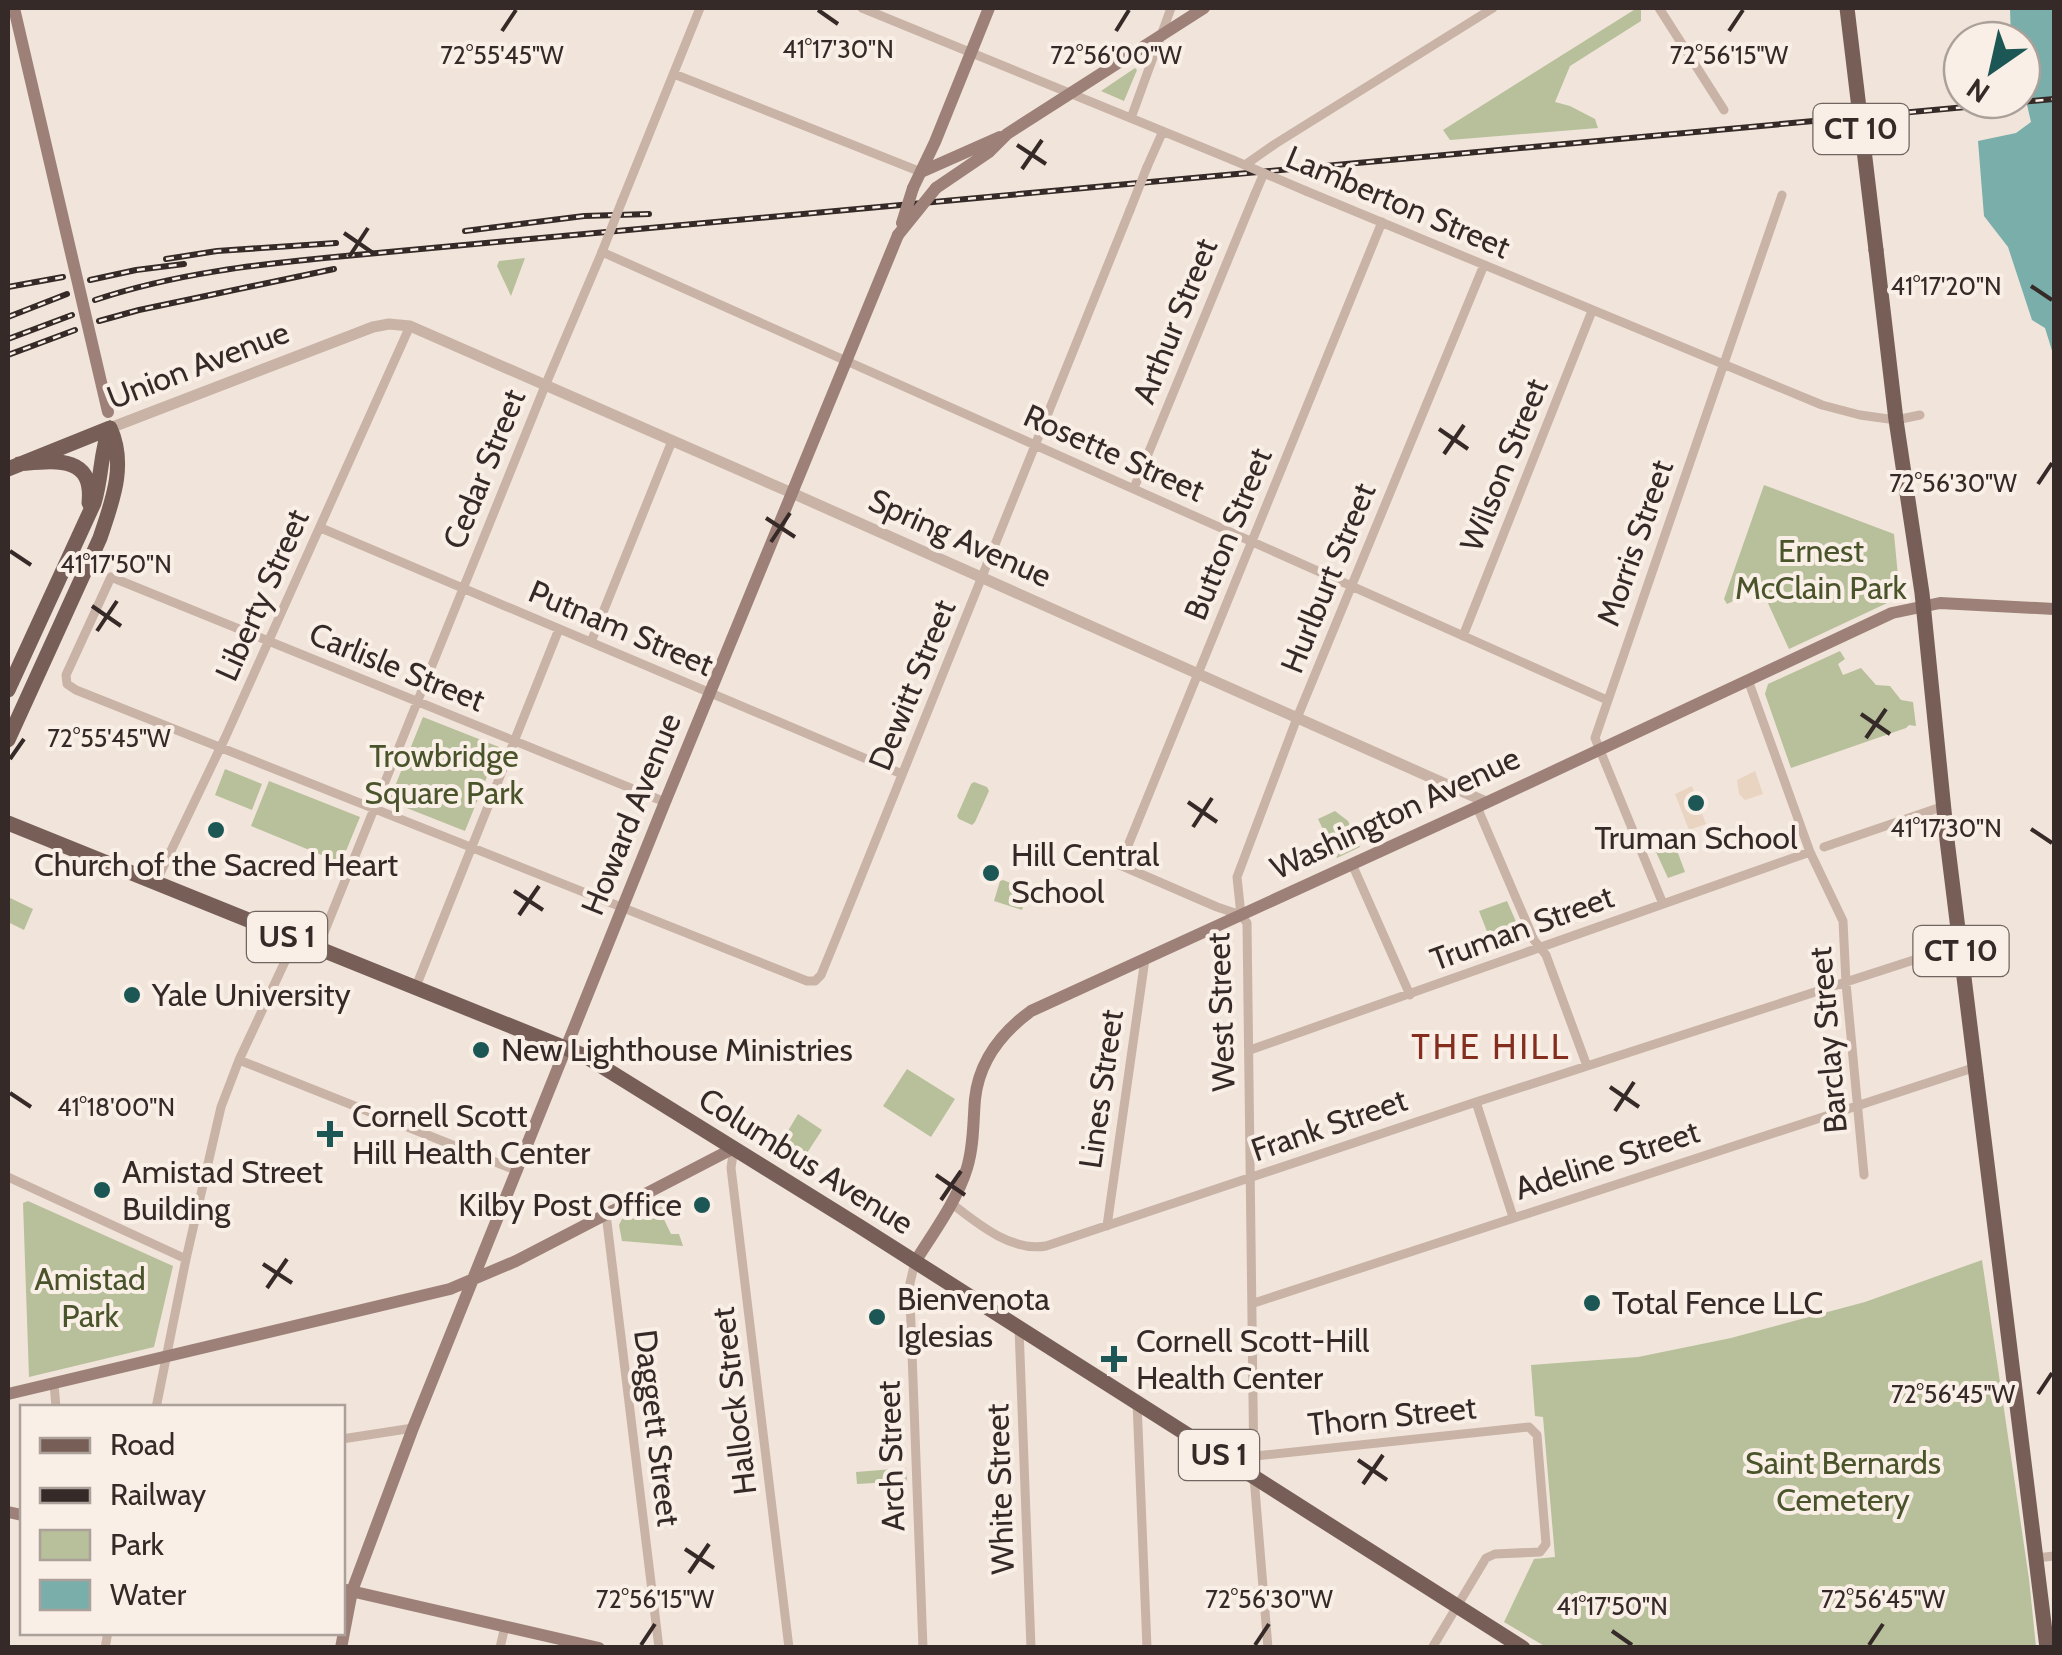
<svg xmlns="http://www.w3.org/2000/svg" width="2062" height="1655" viewBox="0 0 2062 1655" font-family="Cabin,sans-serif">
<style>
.green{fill:#b7c09a}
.plaza{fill:#e9d4c1}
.water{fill:#79aeab}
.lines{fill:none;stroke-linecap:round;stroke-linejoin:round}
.minor{stroke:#c9b3a6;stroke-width:9}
.tertiary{stroke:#c9b3a6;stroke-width:11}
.secondary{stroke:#9d8178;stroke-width:12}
.primary{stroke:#775f58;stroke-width:15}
.rail-casing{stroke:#352a27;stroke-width:6}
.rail{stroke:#f9efe6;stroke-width:2.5;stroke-dasharray:8;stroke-linecap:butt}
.minor-bridge{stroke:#c9b3a6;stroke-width:9}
.secondary-bridge{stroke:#9d8178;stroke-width:12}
.primary-bridge{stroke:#775f58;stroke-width:15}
.ticks{fill:none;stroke:#352a27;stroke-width:4}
.poi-dot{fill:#1d5755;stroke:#f9efe6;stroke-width:4}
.labels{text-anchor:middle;stroke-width:8;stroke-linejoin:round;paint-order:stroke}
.shield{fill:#f9efe6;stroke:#706560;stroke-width:2.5}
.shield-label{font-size:30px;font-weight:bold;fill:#352a27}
.street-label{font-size:32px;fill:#352a27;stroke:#f9efe6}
.park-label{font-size:32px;fill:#49542b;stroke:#f9efe6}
.poi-label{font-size:32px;fill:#352a27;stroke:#f9efe6;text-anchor:start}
.neighbourhood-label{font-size:35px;letter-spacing:2.5px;fill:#842e20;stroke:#f9efe6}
.ticks-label{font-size:25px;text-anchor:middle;fill:#352a27;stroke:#f9efe6;stroke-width:8;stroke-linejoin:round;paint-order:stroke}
</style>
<rect width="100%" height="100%" fill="#f1e4da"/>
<path class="green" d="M1637 8H1641V21L1570 66 1555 102 1570 106 1595 119 1598 128 1450 140 1443 130Z
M1135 68 1137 70 1124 101 1101 91Z
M525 258 511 296 497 266 499 261Z
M1764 485 1894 534 1900 597 1789 649 1761 588 1727 604 1724 599Z
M1840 651 1845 659 1838 664 1843 675 1861 668 1876 685 1890 686 1901 700 1913 702 1916 726 1909 725 1906 728 1791 768 1765 694 1768 684Z
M423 717 499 747 465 831 389 801Z
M225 769 262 784 252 810 215 795Z
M269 781 360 817 341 863 251 826Z
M974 782 987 787 989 791 975 822 972 825 959 819 957 816 971 784Z
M1335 811 1348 821 1360 847 1337 858 1318 819Z
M1675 845 1685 872 1668 878 1656 852Z
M1003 880 1028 890 1022 910 994 901 1000 881Z
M8 897 33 909 24 930 8 922Z
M1507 901 1524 940 1495 952 1479 911Z
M907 1069 955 1099 931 1137 883 1106Z
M798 1114 822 1130 805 1156 782 1141Z
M663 1199 668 1208 661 1213 671 1234H679L683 1246 622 1241 619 1225 622 1219Z
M28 1201 173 1266 154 1347 29 1377 23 1203Z
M1982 1260 2029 1579 2036 1647H1546L1504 1622 1534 1559 1555 1557 1543 1417 1535 1416 1531 1365 1638 1357 1731 1338 1865 1302Z
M906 1468 907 1481 857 1484 856 1472Z"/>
<path class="plaza" d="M1755 771 1763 794 1745 800 1739 794 1737 780Z
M1692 786 1706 824 1689 830 1675 794Z"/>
<path class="water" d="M2010 8H2054V357L2045 328 2032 320 2008 247 1984 216 1978 141 2016 133 2031 122 2022 83V40H2011Z"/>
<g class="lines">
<path class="minor" d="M862 8 1233 160
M1659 8 1724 110
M674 74 921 172
M1131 118 1171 8
M1245 165 1275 144 1493 8
M1147 167 1163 131
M1306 191 1822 405 1860 415 1896 420 1920 415
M622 201 700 8
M1134 488 1255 194
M321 528 902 774
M1463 636 1592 311
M591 642 672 441
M1748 680 1810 852 1843 921 1846 983 1864 1175
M665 802 111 577 66 675 67 684 76 690 807 981H815L821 975 837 936 1130 210
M1477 807 1534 940 1546 955 1587 1066
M1824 847 1944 806
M1352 864 1410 995
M156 882 225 738 410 326
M1663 904 1595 738 1782 195
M1241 915 1217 907 1120 865 1382 222
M317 950 545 386 602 252 1607 700
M415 989 559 629
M1250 1050 1810 852
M239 1060 518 1171
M1476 1102 1513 1217
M734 1148 731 1168 789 1648
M8 1177 186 1259
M951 1203C977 1223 1011 1252 1046 1246L1476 1102 1960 945
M606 1214 659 1648
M1107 1226 1145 959
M915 1262 910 1283V1299L923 1648
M1254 1303 1976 1067
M1019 1328 1031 1648
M54 1383 56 1408
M1137 1402 1147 1648
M156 1408 186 1259 221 1107 239 1060 295 940
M342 1439 413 1428
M1255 1456 1529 1427 1537 1435 1546 1544 1540 1552 1495 1554 1486 1558 1432 1648
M2036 1558 2054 1556
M105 1648 108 1632
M500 1648 505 1626
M1268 1648 1254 1477 1247 923 1241 915 1237 877 1297 718 1484 265"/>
<path class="tertiary" d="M110 428 373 327 389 324 410 326 792 493 1486 802"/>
<path class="secondary" d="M921 172 1000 137
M913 188 935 142 989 8
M936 188 989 152 1007 134 1204 8
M915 1262C933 1233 957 1201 967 1168 974 1145 973 1122 975 1099 979 1061 1001 1033 1031 1011L1477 807 1892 613 1940 603 2054 609
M8 1394 450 1289 516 1261 734 1148
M8 1512 22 1515
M342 1589 599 1648
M341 1648 352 1591 413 1428 665 802 898 235"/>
<path class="primary" d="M1876 250 1896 420 1922 593 1947 840 2047 1648
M19 464C54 461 94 454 89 503
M8 469 110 428
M8 690 94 503C102 478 100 452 110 428
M8 740 100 538C112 502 127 465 110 428
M8 823 585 1056 859 1226 1523 1648"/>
<defs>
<path id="rail" d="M465 231 584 216 649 214
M166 259 217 251 336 243
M90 280 136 270 184 264
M8 287 63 277
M95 300C176 273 260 264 345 256L2054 99
M8 317 67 294
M99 321 139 310 334 269
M8 339 72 315
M8 355 75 330"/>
</defs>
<use href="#rail" class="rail-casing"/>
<use href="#rail" class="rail"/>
<path class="minor-bridge" d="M1233 160 1306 191
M1255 194 1264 173
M1130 210 1147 167
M602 252 622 201"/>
<path class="secondary-bridge" d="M14 8 108 412
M902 223 913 188
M898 235 936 188"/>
<path class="primary-bridge" d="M1847 8 1876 250"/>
</g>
<path class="ticks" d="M818 10 838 24M502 31 516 10M1116 31 1129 10M1729 31 1743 10M1017 145 1046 164M1022 169 1042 140M344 233 373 253M349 257 368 228M2031 286 2052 300M1439 429 1468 449M1444 454 1464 425M2038 484 2052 463M766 518 795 537M771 542 790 513M10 551 31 565M92 606 121 626M97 631 117 601M1861 714 1890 734M1866 738 1886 709M10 759 24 739M1188 802 1217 822M1193 827 1212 798M2031 829 2052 843M514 891 543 910M519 915 539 886M1610 1087 1639 1107M10 1093 31 1107M1615 1111 1634 1082M936 1175 965 1195M941 1200 961 1171M263 1264 292 1283M267 1288 287 1259M2038 1394 2052 1373M1358 1460 1387 1480M1363 1484 1383 1455M685 1549 714 1568M689 1573 709 1544M1612 1631 1632 1645M641 1645 655 1624M1255 1645 1269 1624M1869 1645 1883 1624"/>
<g class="poi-dot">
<circle cx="1696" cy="803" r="10"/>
<circle cx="216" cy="830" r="10"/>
<circle cx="991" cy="873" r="10"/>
<circle cx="132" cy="995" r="10"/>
<circle cx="481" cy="1050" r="10"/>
<path d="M325 1119h10v10h10v10h-10v10h-10v-10h-10v-10h10z"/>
<circle cx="102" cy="1190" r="10"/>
<circle cx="702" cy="1205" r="10"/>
<circle cx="1592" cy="1303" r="10"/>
<circle cx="877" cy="1317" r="10"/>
<path d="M1109 1344h10v10h10v10h-10v10h-10v-10h-10v-10h10z"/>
</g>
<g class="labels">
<g class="shield">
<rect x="1813.5" y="104" width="95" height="50" rx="8"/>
<rect x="247" y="912" width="80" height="50" rx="8"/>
<rect x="1913.5" y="926" width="95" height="50" rx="8"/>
<rect x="1179" y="1430" width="80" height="50" rx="8"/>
</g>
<g class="shield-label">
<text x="1861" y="139">CT 10</text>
<text x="287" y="947">US 1</text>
<text x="1961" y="961">CT 10</text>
<text x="1219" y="1465">US 1</text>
</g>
<g class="street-label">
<text transform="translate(1398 202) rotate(23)" y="11">Lamberton Street</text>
<text transform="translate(1175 321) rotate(-68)" y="11">Arthur Street</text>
<text transform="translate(198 365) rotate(-21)" y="11">Union Avenue</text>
<text transform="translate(1114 453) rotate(24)" y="11">Rosette Street</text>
<text transform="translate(1504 465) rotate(-68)" y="11">Wilson Street</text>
<text transform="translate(484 469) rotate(-68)" y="11">Cedar Street</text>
<text transform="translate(1228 534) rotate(-68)" y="11">Button Street</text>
<text transform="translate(960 538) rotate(24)" y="11">Spring Avenue</text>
<text transform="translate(1635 543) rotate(-71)" y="11">Morris Street</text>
<text transform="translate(1328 578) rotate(-68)" y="11">Hurlburt Street</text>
<text transform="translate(262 595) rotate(-66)" y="11">Liberty Street</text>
<text transform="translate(621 628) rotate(23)" y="11">Putnam Street</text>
<text transform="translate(397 667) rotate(22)" y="11">Carlisle Street</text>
<text transform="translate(912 685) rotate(-68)" y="11">Dewitt Street</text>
<text transform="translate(1395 813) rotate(-25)" y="11">Washington Avenue</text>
<text transform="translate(631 814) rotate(-68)" y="11">Howard Avenue</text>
<text transform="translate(1522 928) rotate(-20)" y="11">Truman Street</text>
<text transform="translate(1221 1012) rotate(-92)" y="11">West Street</text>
<text transform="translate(1828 1040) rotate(-95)" y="11">Barclay Street</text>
<text transform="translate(1101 1089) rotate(-82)" y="11">Lines Street</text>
<text transform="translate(1329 1125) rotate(-19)" y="11">Frank Street</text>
<text transform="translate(1607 1160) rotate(-18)" y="11">Adeline Street</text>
<text transform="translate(806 1161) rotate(32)" y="11">Columbus Avenue</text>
<text transform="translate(734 1401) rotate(-97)" y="11">Hallock Street</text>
<text transform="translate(1392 1416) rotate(-6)" y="11">Thorn Street</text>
<text transform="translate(657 1428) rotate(83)" y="11">Daggett Street</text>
<text transform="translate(891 1456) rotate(-92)" y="11">Arch Street</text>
<text transform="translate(1000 1489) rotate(-92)" y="11">White Street</text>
</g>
<g class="park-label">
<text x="1821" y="562">Ernest<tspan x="1821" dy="37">McClain Park</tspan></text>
<text x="444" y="767">Trowbridge<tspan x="444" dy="37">Square Park</tspan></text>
<text x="90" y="1290">Amistad<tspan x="90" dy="37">Park</tspan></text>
<text x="1843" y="1474">Saint Bernards<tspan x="1843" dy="37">Cemetery</tspan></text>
</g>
<g class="poi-label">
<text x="1696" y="849" text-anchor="middle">Truman School</text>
<text x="1011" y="866">Hill Central<tspan x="1011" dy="37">School</tspan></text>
<text x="216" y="876" text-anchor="middle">Church of the Sacred Heart</text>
<text x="152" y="1006">Yale University</text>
<text x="501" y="1061">New Lighthouse Ministries</text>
<text x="352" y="1127">Cornell Scott<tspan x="352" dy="37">Hill Health Center</tspan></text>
<text x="122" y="1183">Amistad Street<tspan x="122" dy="37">Building</tspan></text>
<text x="682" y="1216" text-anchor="end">Kilby Post Office</text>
<text x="897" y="1310">Bienvenota<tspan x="897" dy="37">Iglesias</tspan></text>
<text x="1612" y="1314">Total Fence LLC</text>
<text x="1136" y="1352">Cornell Scott-Hill<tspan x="1136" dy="37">Health Center</tspan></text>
</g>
<g class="neighbourhood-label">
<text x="1491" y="1059">THE HILL</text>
</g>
</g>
<g class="ticks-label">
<text x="838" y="58">41°17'30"N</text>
<text x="502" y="64">72°55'45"W</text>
<text x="1116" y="64">72°56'00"W</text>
<text x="1729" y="64">72°56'15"W</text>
<text x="1946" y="295">41°17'20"N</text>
<text x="1953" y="492">72°56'30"W</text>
<text x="116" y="573">41°17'50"N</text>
<text x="109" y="747">72°55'45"W</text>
<text x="1946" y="837">41°17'30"N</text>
<text x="116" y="1116">41°18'00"N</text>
<text x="1953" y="1403">72°56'45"W</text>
<text x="655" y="1608">72°56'15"W</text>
<text x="1269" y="1608">72°56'30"W</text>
<text x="1883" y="1608">72°56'45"W</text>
<text x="1612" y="1615">41°17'50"N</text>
</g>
<rect width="2062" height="1655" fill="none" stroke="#352a27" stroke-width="20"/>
<rect x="20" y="1405" width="325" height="230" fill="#f9efe6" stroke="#aba09a" stroke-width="2.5"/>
<rect x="40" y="1438" width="50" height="15" fill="#775f58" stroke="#aba09a" stroke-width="2.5"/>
<text x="110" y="1455" font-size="30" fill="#352a27">Road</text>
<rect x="40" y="1488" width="50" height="15" fill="#352a27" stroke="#aba09a" stroke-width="2.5"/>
<text x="110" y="1505" font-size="30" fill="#352a27">Railway</text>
<rect x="40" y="1530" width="50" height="30" fill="#b7c09a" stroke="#aba09a" stroke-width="2.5"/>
<text x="110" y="1555" font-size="30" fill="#352a27">Park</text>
<rect x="40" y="1580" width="50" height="30" fill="#79aeab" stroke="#aba09a" stroke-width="2.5"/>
<text x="110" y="1605" font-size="30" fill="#352a27">Water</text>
<g transform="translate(1992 70) rotate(214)"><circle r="48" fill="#f9efe6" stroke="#aba09a" stroke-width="2.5"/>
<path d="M0-8L18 38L0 25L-18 38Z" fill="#1d5755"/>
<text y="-15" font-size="28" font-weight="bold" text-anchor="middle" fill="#352a27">N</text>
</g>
</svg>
